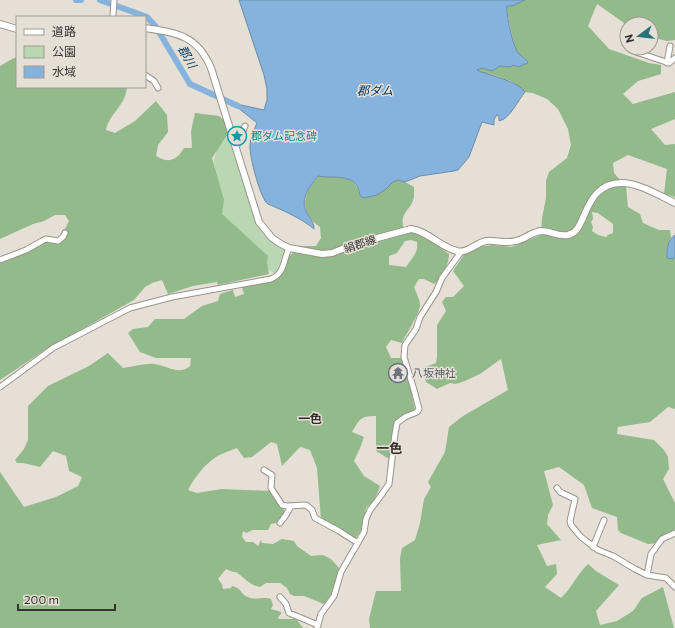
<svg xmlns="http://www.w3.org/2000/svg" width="675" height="628" viewBox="0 0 675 628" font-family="Commissioner,'Noto Sans JP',sans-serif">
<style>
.green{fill:#b8d7b2}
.forest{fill:#92ba8a;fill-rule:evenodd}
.water{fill:#85b3de;stroke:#6d8daa}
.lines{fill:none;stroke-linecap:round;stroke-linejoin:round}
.stream{stroke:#6d8daa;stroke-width:1}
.river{stroke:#85b3de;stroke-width:6}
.minor-casing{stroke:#99938a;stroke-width:7}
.major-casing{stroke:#99938a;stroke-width:8}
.minor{stroke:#fff;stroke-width:5}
.major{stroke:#fff;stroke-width:6}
.labels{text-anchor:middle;stroke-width:3;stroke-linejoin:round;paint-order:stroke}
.culture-label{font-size:11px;fill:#0d838f;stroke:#e5dfd6;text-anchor:start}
.street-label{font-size:11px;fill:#363430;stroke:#e5dfd6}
.worship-label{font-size:11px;fill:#5b616d;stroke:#e5dfd6;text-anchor:start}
.water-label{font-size:12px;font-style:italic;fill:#013961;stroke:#e5dfd6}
.neighbourhood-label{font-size:12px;font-weight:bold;fill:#312c25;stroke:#e5dfd6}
.quarter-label{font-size:13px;font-weight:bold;fill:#312c25;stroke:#e5dfd6}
</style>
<rect width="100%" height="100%" fill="#e5dfd6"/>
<path class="green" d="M228 136 255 218 287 249 281 269 277 275 261 265 218 211 214 160 217 150Z"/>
<path class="forest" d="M525 0H675V40L667 41 651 37V24L627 25 597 4 588 26 609 49 649 63 661 65V74L638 81 623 94 633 104 675 92V119L651 129 665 145 675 144V197L664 194 667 169 628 155 613 163 614 173 626 187 628 207 640 214 643 223 659 230H670L671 237 667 247 671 259 675 257V409L668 407 650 422 618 427 617 434 654 440 664 450 668 457 669 469 663 479 675 503V530L672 535 659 543 648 544 621 533 618 530 617 517 592 508 584 485 559 467 544 471 553 505 548 515 547 524 561 540 537 545 547 566 556 564 557 574 545 587 561 598C572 588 577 574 588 564L596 571 619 585 596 611 600 625 617 621 633 611 642 598 663 587 674 628H370L369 619 376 591H401L400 558 402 548 415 540 420 523 424 499 431 487 428 482 445 452 449 427 463 416 508 390 501 359 480 374 465 381 456 384 450 383 437 389 426 382 423 368 436 363 437 357V325L446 311 442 302 446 297H453L464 286 453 271 464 255 477 247 494 245 512 247 541 235 542 218 546 198V181L549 172 567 158 571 145 568 129 558 109 547 99 533 93 525 92 511 81 487 73H481L476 70 482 68 484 69 500 66H521L528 62C525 59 521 56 518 53 514 46 507 15 507 6H512ZM592 212 598 213 613 224V233L608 235 606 237 598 235 592 231 593 227 591 222 593 219Z
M17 57V87H127C126 105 109 114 106 130L115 133 135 121 156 101 167 115 168 132 158 145 156 156C169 164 177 160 184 148H192L191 131 195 113 219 116 224 120 228 134 212 158 224 200 222 214 268 256 267 262 269 274 218 285 217 282 193 286 168 294 162 280 152 283 145 287 134 300 45 350 0 380V261C16 258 34 242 49 241 52 241 55 242 58 242L69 221 65 215H55L44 221 33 224 0 239V66L12 59Z
M318 176C336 179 356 172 360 196L386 189 393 182 398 180 405 182 414 187C414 190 414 194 414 197 411 212 397 212 405 232L416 233 437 243 440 248 449 254C449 263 442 280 434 284L424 279H419L414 287C416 292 420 300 420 305 420 313 406 334 402 343L391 340 386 347 391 358H401L410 384 415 411 397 419 393 430 391 460 376 451V416C360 416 360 419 352 432L364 437 360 448 354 461 364 476 380 486C377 496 374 501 366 508L362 529 354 540 321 520 317 468 310 450 301 447 299 448 282 466 277 444 271 442 252 457 244 458 237 448C230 451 222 453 216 457 205 464 194 478 188 490L197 493 222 489 270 491 286 513 279 524 275 523 271 524 268 530H253L246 533 243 531 242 537 246 542H253L258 546 261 540 262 543 273 544 282 539 294 541 297 546 311 556 323 555 331 559 339 568C336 582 334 593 324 604L304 596H294L290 594 287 588 280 583H266L260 587C249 585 245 578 236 572H233L226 569 218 579 222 584 223 589 231 588 232 586C243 589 240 594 248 597 255 601 264 596 271 599L273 605 271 609 281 612V614L278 617 279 619H296L303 628H0V472L24 507 56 497 78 486 82 477 69 471 66 456 53 451 40 467 23 463H17L15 460 24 449 28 440V406L48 386 89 366 108 353 123 368C130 367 149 363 154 364 166 365 179 376 190 366L191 358H156L140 352 128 333 133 329 148 327 155 319H184L202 306 218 301 220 294 233 290 235 297 244 294 242 287 266 282 277 277 282 273 287 258 301 246H316L321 238 320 227C299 213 302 193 318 176ZM411 240 417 242C419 252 411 259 406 267L389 265V256L397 253 405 241Z"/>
<path class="water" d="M239 0H525L512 6H507C506 15 513 46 518 53 521 56 525 59 528 62L527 64H524L519 67 513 65 510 67 500 66 492 71 482 68 477 70C481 73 484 72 488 74 501 79 516 81 525 92 518 100 510 119 499 121V118L497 114 494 120V125L482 122 469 157 458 170 454 171 420 176 405 182 398 180 393 182 386 189 377 195 364 198 360 196C358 172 335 179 318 176 310 185 300 199 306 211 309 218 314 221 314 229 301 218 284 211 268 204 261 201 249 155 250 146 250 138 254 130 257 123L232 103 264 110 267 100V89L264 75Z
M675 235V257L673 259 667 258C667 249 667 240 675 235Z"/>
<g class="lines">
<path class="stream" d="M105 2H106"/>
<path class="river" d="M76 0H81
M100 0 147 17 156 27 190 84 238 106"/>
<defs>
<path id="minor" d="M113 17 114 0
M624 39 627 41
M635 48 636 52 669 63 675 58
M667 63 670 46
M145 75 154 81 158 88
M236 148 245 126
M0 260 26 250 42 241 46 239 58 241 63 237 65 233
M0 387 53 348 130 308 172 297 271 279C285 273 283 261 289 248
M264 470 272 475 271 488 282 505 287 506 306 505 312 510 315 518 339 531 358 543
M557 488 560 492 575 499 570 521 571 525 581 537 598 550 613 556 635 569 647 575 666 578 675 587
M280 523 286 515 291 506
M593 547 604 520
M647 575 651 554 662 539 675 533
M280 597 286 604 289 613 318 625
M317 628 321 614 334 596 341 572 364 532 366 519 370 510 377 501 389 484 395 434 397 423 405 417 417 412 419 409 414 390 404 357 405 345 416 329 420 317 436 292 442 278 461 252"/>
<path id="major" d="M0 24 17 29
M145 28C177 33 197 35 211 68L259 222 272 238 281 244 289 248 322 254 332 253 355 244 411 229C428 231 441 248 457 251 467 254 476 243 486 241 496 240 506 244 516 241 525 239 532 232 541 231 551 231 559 237 568 235 576 233 579 227 582 220 586 211 590 200 597 193 620 170 652 192 675 203"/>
</defs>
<use href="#minor" class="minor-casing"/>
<use href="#major" class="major-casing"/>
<use href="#minor" class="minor"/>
<use href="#major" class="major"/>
</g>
<defs>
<symbol id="sight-ring" viewBox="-11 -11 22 22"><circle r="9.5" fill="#e5dfd6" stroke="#0f9aa8" stroke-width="1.5"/><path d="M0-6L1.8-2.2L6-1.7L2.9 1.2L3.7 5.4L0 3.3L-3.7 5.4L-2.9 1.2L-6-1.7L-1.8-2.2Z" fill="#0f9aa8"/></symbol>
<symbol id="temple-ring" viewBox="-11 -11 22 22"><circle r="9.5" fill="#e5dfd6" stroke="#6b7280" stroke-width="1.5"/><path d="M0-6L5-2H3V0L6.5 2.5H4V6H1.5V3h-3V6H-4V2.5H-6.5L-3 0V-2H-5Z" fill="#6b7280"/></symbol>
</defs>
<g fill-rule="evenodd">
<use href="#sight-ring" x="226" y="125" width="22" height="22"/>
<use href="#temple-ring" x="387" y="362" width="22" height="22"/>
</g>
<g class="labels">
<g class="culture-label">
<text x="251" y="140">郡ダム記念碑</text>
</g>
<g class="street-label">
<text transform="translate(360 244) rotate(-18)" y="4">絹郡線</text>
</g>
<g class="worship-label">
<text x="412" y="377">八坂神社</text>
</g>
<g class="water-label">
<text transform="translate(187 57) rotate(60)" y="4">郡川</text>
<text x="375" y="95">郡ダム</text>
</g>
<g class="neighbourhood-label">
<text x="310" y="423">一色</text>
</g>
<g class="quarter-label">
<text x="389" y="453">一色</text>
</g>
</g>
<rect x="16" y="16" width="130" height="72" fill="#e5dfd6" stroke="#9f9b94"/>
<rect x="24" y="29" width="20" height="6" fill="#ffffff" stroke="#9f9b94"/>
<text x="52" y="36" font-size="12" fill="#363430">道路</text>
<rect x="24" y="46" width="20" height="12" fill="#b8d7b2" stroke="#9f9b94"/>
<text x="52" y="56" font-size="12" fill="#363430">公園</text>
<rect x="24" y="66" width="20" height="12" fill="#85b3de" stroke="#9f9b94"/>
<text x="52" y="76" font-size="12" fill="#363430">水域</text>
<g transform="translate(639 36) rotate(255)"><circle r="19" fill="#e5dfd6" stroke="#9f9b94"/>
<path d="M0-3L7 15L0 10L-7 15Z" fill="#277276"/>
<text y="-6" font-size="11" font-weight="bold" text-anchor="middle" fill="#363430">N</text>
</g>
<path d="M18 604v6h97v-6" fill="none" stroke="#363430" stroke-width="2"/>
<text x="24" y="604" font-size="12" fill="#363430" stroke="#e5dfd6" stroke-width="3" paint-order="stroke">200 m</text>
</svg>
